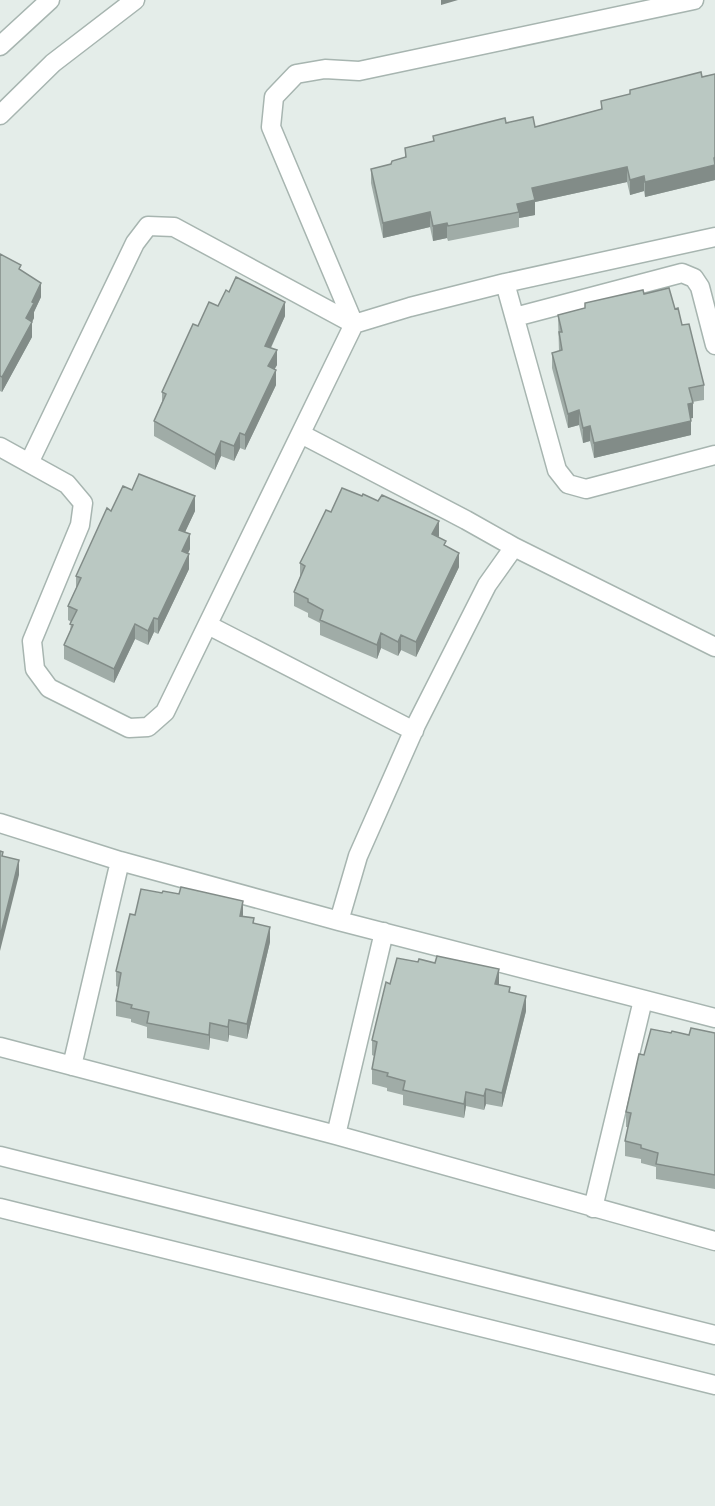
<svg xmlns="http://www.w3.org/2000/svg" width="715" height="1506" viewBox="0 0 715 1506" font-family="'Space Grotesk',sans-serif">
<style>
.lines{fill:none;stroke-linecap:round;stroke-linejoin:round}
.minor-casing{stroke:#a7b5b0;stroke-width:21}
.minor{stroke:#fff;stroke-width:18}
.wall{fill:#a0aca7}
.shaded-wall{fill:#828c88}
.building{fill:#bac8c2;stroke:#828c88;stroke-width:1.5}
</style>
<rect width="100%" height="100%" fill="#e4ede9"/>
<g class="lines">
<defs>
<path id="minor" d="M0 46 50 0
M0 115 53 63 135 0
M505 283 557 470 568 484 586 489 715 455
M515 317 682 273 694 278 700 287 715 345
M354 324 271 127 274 97 296 74 325 69 359 71 694 0
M301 434 466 520 514 547 487 585 416 725 358 856 339 921
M0 447 67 484 83 503 80 525 32 641 35 669 49 688 129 728 148 727 165 712 354 324 410 307 505 283 715 237
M29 463 135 243 148 226 174 227 354 324
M514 547 715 647
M208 625 414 731
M0 823 120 861 339 921 715 1018
M0 1047 336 1135 715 1241
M72 1066 120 861
M336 1135 384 932
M0 1156 715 1335
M0 1208 715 1385
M593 1208 643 1000"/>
</defs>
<use href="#minor" class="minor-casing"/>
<use href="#minor" class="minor"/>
</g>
<path class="wall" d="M715 74V180L645 197 644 191 630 195 627 182 535 202V215L519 218V227L448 241 447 238 433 241 430 227 383 238 371 183V169L391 164 405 157V148L433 141V136L506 123 535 127 601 109V101L630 94V90Z
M0 254 21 271 41 297 34 312V318L32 322V337L2 392 0 391Z
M229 292 285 316 271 348 277 365 274 369 276 385 245 450 240 448 234 461 221 456 215 470 154 436V421L162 402V392L198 326 218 306Z
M644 294 675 309 704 385V400L692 402 693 418H691V435L594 458 590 441 583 443 579 425 568 428 552 368V353L559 351 558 315Z
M132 490 195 511 185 532 190 549 188 553 189 569 158 634 154 632 148 645 135 639 114 683 64 659V645L70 631 71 622 68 620V606L76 588V576L111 511Z
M331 512 439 536 438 537 446 546 459 567 416 657 401 650 398 656 381 648 377 659 320 635V623L308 617V613L294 606V592L300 577V563Z
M135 915 242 916 254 924 270 942 247 1039 229 1035 228 1042 210 1038 209 1050 147 1038V1027L131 1022V1019L116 1016V1001L118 987 116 986V971Z
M390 984 499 985 510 992 526 1011 502 1107 486 1104 484 1110 466 1106 464 1118 403 1105V1095L387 1091V1088L372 1084V1069L374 1056 372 1055V1040Z
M671 1033 689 1035 715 1033V1189L656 1179V1167L641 1163V1159L625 1156V1141L628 1127H626V1112Z"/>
<path class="shaded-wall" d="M441 0H458L441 5Z
M715 157V180L645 197V182Z
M627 167V182L535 202V215L519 218V212L517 204 532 188Z
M644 176V191L630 195V180Z
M430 212V227L383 238V223Z
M447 223V238L433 241V226Z
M41 283V297L34 312V318L32 322V337L2 392V377L32 302Z
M285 302V316L265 360V346Z
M277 350V365L268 381V366Z
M276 370V385L245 450V435Z
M693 403V418L688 419V404Z
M579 410V425L568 428V414Z
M691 421V435L594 458V443Z
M590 426V441L583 443V428Z
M240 433V448L234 461V446Z
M221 441V456L215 470V455Z
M195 496V511L179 545V530Z
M439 521V536L432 549V534Z
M190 534V549L182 566V551Z
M459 553V567L416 657V642Z
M189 554V569L158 634V619Z
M154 618V632L148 645V631Z
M135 624V639L114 683V669Z
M381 633V648L377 659V645Z
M401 635V650L398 656V642Z
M19 860V875L0 951V937Z
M243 901V915L240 930V916Z
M270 927V942L247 1039V1024Z
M499 969V984L495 999V984Z
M526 996V1011L502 1107V1093Z
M229 1020V1035L228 1042V1027Z
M210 1023V1038L209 1050V1035Z
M486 1089V1104L484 1110V1096Z
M466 1092V1106L464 1118V1104Z"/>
<path class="building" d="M701 72 702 77 715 74V157L714 158 715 165 645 182 644 176 630 180 627 167 532 188 535 200 517 204 519 212 448 226 447 223 433 226 430 212 383 223 371 169 391 164 392 161 406 157 405 148 434 141 433 136 505 118 506 123 533 117 535 127 602 109 601 101 630 94V90Z
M0 254 21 265 19 269 41 283 32 302 34 303 26 318 32 322 2 377 0 376Z
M236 277 285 302 265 346 277 350 268 366 276 370 245 435 240 433 234 446 221 441 215 455 154 421 166 394 162 392 193 324 198 326 209 302 218 306 226 290 229 292Z
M669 288 675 309 678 308 682 325 689 324 704 385 689 388 693 403 688 404 691 421 594 443 590 426 583 428 579 410 568 414 552 353 562 350 559 332H562L558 315 585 308V303L643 290 644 294Z
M139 474 195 496 179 530 190 534 182 551 189 554 158 619 154 618 148 631 135 624 114 669 64 645 73 625 70 624 77 610 68 606 81 578 76 576 107 508 111 511 123 486 132 490Z
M342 488 362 496 363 494 378 501 382 495 439 521 432 534 446 541 444 545 459 553 416 642 401 635 398 642 381 633 377 645 320 620 323 610 308 602V599L294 592 305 566 300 563 307 549 326 510 331 512Z
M0 851 3 852 2 856 19 860 0 937Z
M181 887 243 901 240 916 254 918 253 923 270 927 247 1024 229 1020 228 1027 210 1023 209 1035 147 1023 149 1012 131 1008 132 1005 116 1001 121 973 116 971 130 914 135 915 141 889 162 893 163 891 179 894Z
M437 956 499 969 495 984 510 987 509 992 526 996 502 1093 486 1089 484 1096 466 1092 464 1104 403 1090 405 1081 387 1076 388 1073 372 1069 377 1042 372 1040 386 982 390 984 397 958 418 962 419 959 435 963Z
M691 1028 715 1033V1175L656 1164 658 1153 641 1148V1145L625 1141 631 1113 626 1112 639 1054 644 1055 651 1029 671 1033 672 1031 689 1035Z"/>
</svg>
